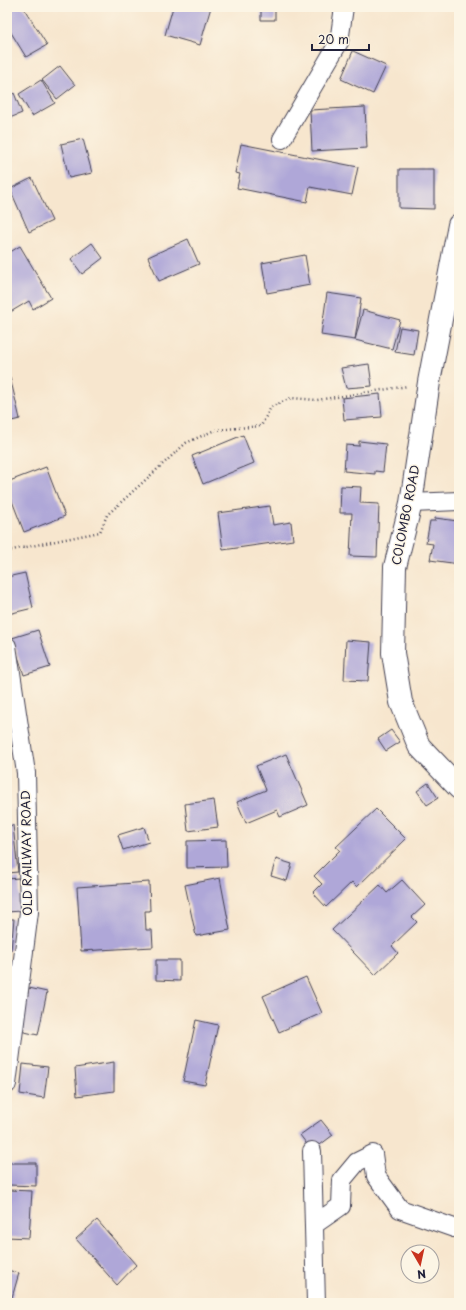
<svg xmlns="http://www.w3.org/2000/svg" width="466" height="1310" viewBox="0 0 466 1310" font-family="'Playpen Sans',sans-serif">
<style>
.building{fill:#afa7d8}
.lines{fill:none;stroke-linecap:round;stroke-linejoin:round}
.minor-casing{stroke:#423f51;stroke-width:20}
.highway-casing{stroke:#423f51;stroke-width:24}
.path{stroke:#423f51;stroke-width:2.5;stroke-dasharray:1 3;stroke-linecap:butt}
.minor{stroke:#fff;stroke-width:18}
.highway{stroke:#fff;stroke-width:22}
.labels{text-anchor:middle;stroke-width:3;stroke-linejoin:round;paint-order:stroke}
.street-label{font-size:12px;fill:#22223b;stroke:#fcf5e5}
</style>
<rect width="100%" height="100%" fill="#fcf5e5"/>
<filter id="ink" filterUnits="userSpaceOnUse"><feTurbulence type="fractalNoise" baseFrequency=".025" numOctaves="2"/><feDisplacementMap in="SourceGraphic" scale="8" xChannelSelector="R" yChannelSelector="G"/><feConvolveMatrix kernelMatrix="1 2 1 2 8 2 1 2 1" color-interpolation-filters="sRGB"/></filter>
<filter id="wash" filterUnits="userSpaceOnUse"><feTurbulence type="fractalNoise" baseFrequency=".012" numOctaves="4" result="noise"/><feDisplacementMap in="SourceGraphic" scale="16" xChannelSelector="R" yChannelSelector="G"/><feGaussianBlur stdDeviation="0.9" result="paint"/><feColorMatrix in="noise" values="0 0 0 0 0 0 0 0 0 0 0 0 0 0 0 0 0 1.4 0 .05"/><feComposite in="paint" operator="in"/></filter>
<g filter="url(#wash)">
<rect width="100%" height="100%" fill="#f7e6ce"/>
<g id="blocks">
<path class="building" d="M7 7H23L47 45 26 57 7 26Z
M173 7H211L200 45 165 35Z
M261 7H275V20H261Z
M353 51 386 66 373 94 341 79Z
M60 66 75 85 57 99 42 80Z
M41 80 55 103 32 116 19 94Z
M14 93 22 113 7 119V97Z
M365 107 367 148 312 151 310 110Z
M83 139 92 173 69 178 61 144Z
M241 144 358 167 352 195 310 187 307 202 237 188 240 174 235 173Z
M399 169H434V209L399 208Z
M32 178 52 221 29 232 10 189Z
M188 239 199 264 159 281 148 257Z
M92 243 103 258 82 274 71 259Z
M20 246 51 298 33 309 29 301 7 314V254Z
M305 255 310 285 267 293 262 263Z
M327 293 361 298 355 340 321 335Z
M363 310 400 320 392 349 355 340Z
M400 327 418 330 414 355 395 352Z
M369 364 372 386 346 388 341 368Z
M10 377 20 419 7 422V378Z
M380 394 382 417 344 420 342 398Z
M243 435 254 463 203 484 192 456Z
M359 441 386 444 383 472 375 471V474L344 471 346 445 359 446Z
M46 467 65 516 24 532 7 488V482Z
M341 486 361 487 360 503 379 504 377 557 350 556 352 513H340Z
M270 506 273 525 291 522 293 540 223 550 218 513Z
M435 518 458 521 459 518V564L430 560 433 544 426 543 430 521H435Z
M25 573 33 608 8 614 7 577Z
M38 630 50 667 24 675 12 638Z
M346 640 371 642 368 681 344 680Z
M391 730 400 742 386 751 378 739Z
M286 754 308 805 280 817 277 810 246 823 237 802 266 790 256 766Z
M428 783 438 798 427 805 417 791Z
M214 800 218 827 188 831 185 804Z
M376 809 406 839 357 887 352 882 326 907 313 893 322 884 314 876 340 850 336 847Z
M13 825 18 872 7 873V826Z
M144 827 149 842 123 850 118 835Z
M226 840 227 867 187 868V841Z
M276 859 292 864 287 881 271 876Z
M19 878 21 911 7 912V879Z
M220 878 230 930 196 936 185 885Z
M402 880 425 905 412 917 417 922 392 946 398 953 375 975 332 930 380 885 387 893Z
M149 882 150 911H145L146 930H152L153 947 81 951 77 887Z
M7 919H14L11 950H7Z
M156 960H180V981L156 980Z
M306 977 322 1013 279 1032 263 996Z
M29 988 47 992 38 1035 20 1031Z
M196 1020 218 1025 205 1085 183 1081Z
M114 1062V1091L77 1096 75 1068Z
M23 1064 48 1067 44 1098 20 1094Z
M321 1120 333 1135 312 1151 300 1135Z
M9 1163H36V1186L9 1185Z
M8 1190 32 1191 29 1238 7 1237Z
M97 1220 136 1265 117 1285 76 1239Z
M7 1270 19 1273 11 1301H7Z"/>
</g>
</g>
<g filter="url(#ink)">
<use href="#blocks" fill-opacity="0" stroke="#423f51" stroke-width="1"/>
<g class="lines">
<defs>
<path id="minor" d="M282 139 339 42 344 7
M411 503 459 501
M7 646 26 773 29 912 7 1084
M312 1151 316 1303
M315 1224 341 1206 342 1180 357 1162 373 1154 376 1176 400 1209 454 1228"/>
<path id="highway" d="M459 225 429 382 411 503 395 567 393 653 401 702 419 746 459 788"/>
</defs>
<use href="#minor" class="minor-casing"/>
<use href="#highway" class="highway-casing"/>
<path class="path" d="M7 551 100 532 107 515 186 443 215 430 261 426 271 407 291 398 317 400 408 386"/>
<use href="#minor" class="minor"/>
<use href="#highway" class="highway"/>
</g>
</g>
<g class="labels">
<g class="street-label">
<text transform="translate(406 515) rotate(-79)" y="4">COLOMBO ROAD</text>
<text transform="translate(27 853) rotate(-91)" y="4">OLD RAILWAY ROAD</text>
</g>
</g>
<rect width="466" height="1310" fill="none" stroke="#fcf5e5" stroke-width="24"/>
<g transform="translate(420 1264) rotate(171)"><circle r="19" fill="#fcf5e5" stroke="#a5a1a1"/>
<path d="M0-3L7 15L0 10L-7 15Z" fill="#c8321e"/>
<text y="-6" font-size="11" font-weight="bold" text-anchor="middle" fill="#22223b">N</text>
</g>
<path d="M312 44v6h57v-6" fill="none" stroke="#22223b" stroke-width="2"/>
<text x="318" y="44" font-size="12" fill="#22223b" stroke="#fcf5e5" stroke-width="3" paint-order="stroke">20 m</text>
</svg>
